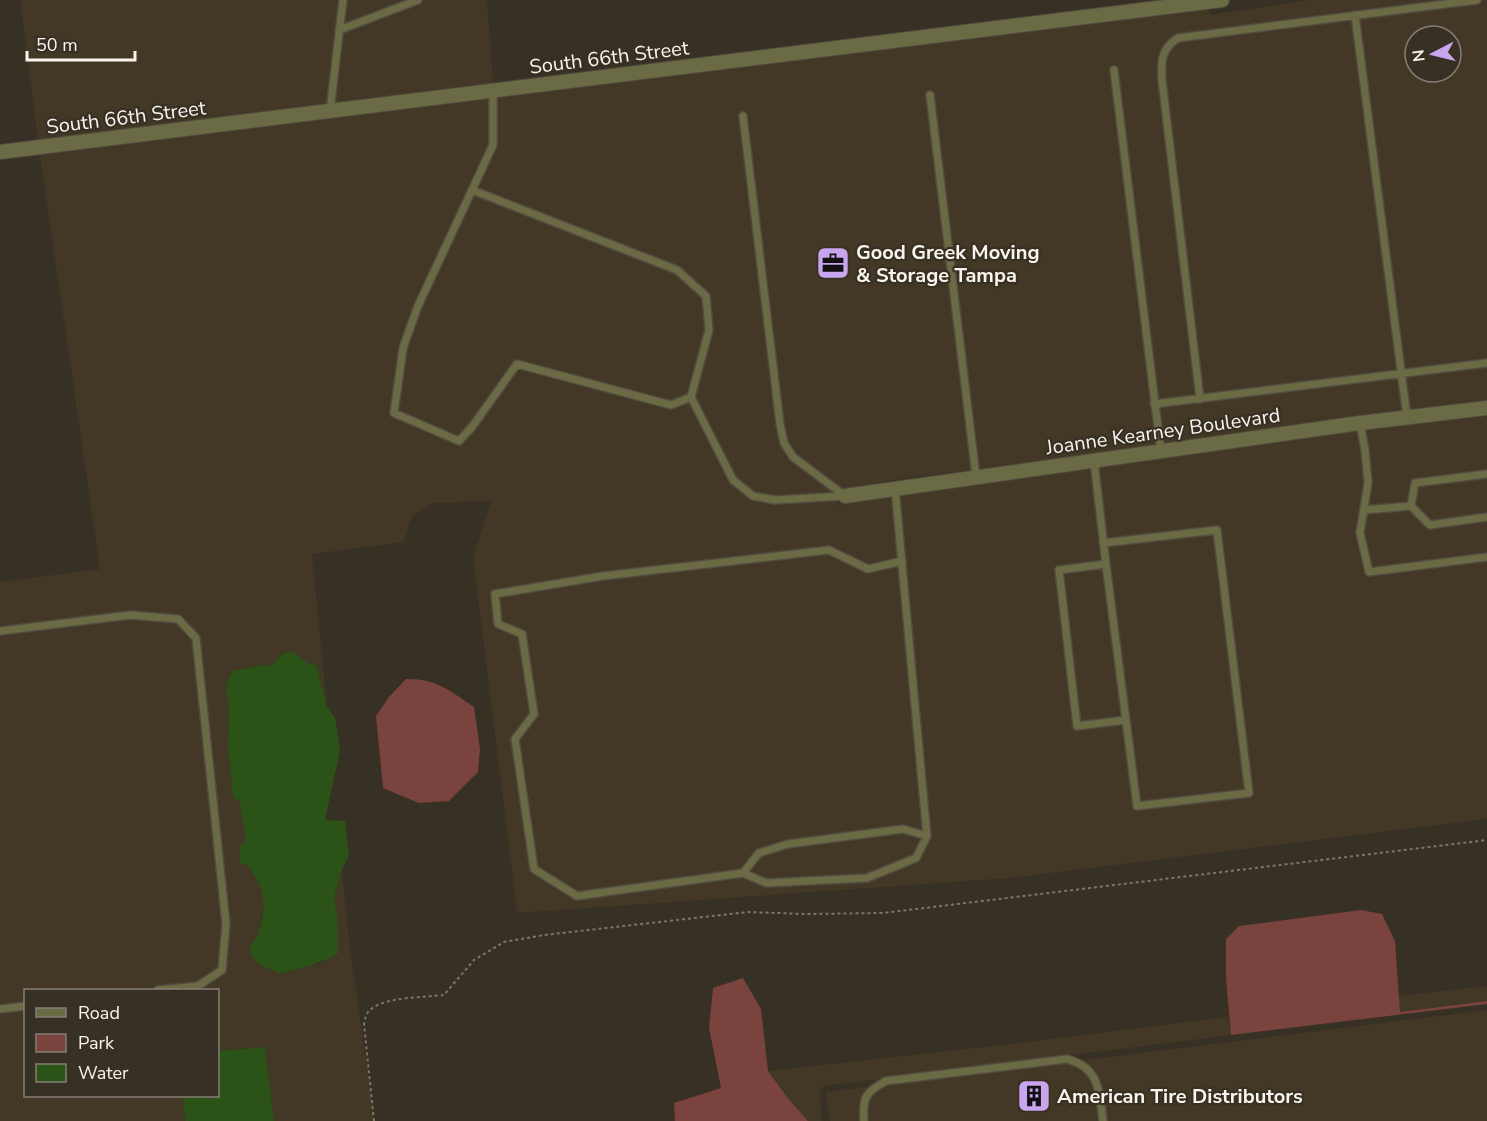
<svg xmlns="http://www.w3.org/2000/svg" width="1487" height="1121" viewBox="0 0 1487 1121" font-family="'Nunito Sans',sans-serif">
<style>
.built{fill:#423825;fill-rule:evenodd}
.green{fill:#7a433d}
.water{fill:#2c5317}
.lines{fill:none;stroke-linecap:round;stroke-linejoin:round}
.lane-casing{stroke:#524b40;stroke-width:10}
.street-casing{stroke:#524b40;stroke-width:16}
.path{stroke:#7c766b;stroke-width:2;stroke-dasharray:3 3;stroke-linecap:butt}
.lane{stroke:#6a6b44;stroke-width:7}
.street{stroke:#6a6b44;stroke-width:14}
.labels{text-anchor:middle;stroke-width:4.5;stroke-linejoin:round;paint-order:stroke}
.street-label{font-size:20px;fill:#f9f4ec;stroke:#373024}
.poi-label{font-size:20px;font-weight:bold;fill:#f9f4ec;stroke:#373024;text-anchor:start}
</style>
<rect width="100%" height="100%" fill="#373024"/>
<path class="built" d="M20 0H487L493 83 38 140Z
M1311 0H1487V401L1359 415 1160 445 894 480 836 490 838 505 1361 430 1487 416V819L1009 878 517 913 473 558 491 501 433 503 414 515 410 522 404 542 312 554 327 706 316 665 307 663 294 652 283 653 272 666 263 665 251 668 228 679 226 691 229 703 228 747 233 796 240 801 246 841 241 864H246L257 877 262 888 264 899 259 934 253 943 281 974 305 966 319 964 337 954 338 922 334 898 342 869 349 942 375 1121H274L265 1047 218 1051V990H26V1096H183L185 1121H0V582L100 569 40 155 1208 9 1210 15ZM1415 36H1451V72H1415Z
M1487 986V1001L1400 1012 1399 996Z
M1487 1010V1121H830L826 1092Z
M1228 1017 1231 1035 823 1086 819 1092 822 1121H808L787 1097 768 1071 1011 1044Z"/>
<path class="green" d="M406 679C435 678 451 691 474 707L480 749 478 772 449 801 419 803 383 788 376 716 389 697Z
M1361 910 1382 914 1395 941 1400 1012 1487 1001V1004L1231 1035 1226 978V939L1239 926Z
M743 978 761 1009 768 1071 787 1097 808 1121H675L674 1103 721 1088 709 1028 713 988Z"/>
<path class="water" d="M294 652 307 663 316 665 327 706 335 718 340 750 325 820 345 821 349 855 342 869 334 898 338 922V954C320 964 301 967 281 974 268 968 253 966 250 949 252 943 257 938 259 932 267 905 265 885 246 864H240V846L246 841 240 802 233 796 228 747 229 703 226 691 228 679 233 671 264 665 272 666 283 653Z
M265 1047 274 1121H185L183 1096H218V1051Z"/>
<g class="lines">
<defs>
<path id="lane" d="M1355 15 1407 417
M339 30 418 0
M1114 70 1161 452
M930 95 976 476
M330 111 343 0
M743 116 780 424 784 443 793 457 845 496
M472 190 677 270 706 296 709 330 691 397 671 405 517 364 472 427 459 441 394 413 403 348 418 306 493 145V91
M691 397 733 480 753 496 775 500 845 496
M1200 399 1162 80C1161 61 1161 49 1178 38L1477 0
M1154 404 1487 363
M1360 423 1365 450 1368 483 1360 533 1369 572 1487 557
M1094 461 1106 564 1137 806 1249 793 1217 530 1103 543
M895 488 927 836 916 858 867 878 766 883 743 873 577 896 534 869 515 739 534 714 522 634 498 624 495 594 603 576 829 550 868 569 902 561
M1411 506 1415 483 1487 474
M1411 506 1430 525 1487 517
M1364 510 1411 506
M1106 564 1059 570 1077 726 1126 720
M0 631 130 615 178 619 196 638 226 924 222 970 198 986 158 990
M743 873 759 853 788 844 903 829 927 836
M0 1009 26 1006
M864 1121C862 1097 866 1092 886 1081L1067 1059C1100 1068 1099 1091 1103 1121"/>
<path id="street" d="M0 152 1222 0
M845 496 1360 423 1487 408"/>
</defs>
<use href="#lane" class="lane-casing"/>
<use href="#street" class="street-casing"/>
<path class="path" d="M374 1121 364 1024C365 1019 366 1014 369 1011 381 997 426 997 444 995L474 960 504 942 544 935 748 912 806 914 883 913 1487 840"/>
<use href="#lane" class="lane"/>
<use href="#street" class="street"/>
</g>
<defs>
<symbol id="office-square" viewBox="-11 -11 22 22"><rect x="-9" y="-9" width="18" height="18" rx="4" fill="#c9a5ee" stroke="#373024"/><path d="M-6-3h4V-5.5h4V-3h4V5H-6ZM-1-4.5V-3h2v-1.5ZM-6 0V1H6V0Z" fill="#111"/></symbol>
<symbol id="building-square" viewBox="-11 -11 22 22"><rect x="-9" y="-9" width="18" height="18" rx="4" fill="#c9a5ee" stroke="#373024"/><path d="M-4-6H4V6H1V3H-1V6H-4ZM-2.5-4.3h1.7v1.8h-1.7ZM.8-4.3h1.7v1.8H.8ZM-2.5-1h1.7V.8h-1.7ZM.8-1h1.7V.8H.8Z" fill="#111"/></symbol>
</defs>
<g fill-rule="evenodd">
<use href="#office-square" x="814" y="244" width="38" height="38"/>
<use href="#building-square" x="1015" y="1077" width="38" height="38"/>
</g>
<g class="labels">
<g class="street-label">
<text transform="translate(609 57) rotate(-7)" y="7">South 66th Street</text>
<text transform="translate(126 117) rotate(-7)" y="7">South 66th Street</text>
<text transform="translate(1163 431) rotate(-8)" y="7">Joanne Kearney Boulevard</text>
</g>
<g class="poi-label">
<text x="856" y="259">Good Greek Moving<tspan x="856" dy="23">&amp; Storage Tampa</tspan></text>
<text x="1057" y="1103">American Tire Distributors</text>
</g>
</g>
<rect x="24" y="989" width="195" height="108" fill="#373024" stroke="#857e74" stroke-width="1.5"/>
<rect x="36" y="1008" width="30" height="9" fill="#6a6b44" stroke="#857e74" stroke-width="1.5"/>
<text x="78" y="1019" font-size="18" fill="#f9f4ec">Road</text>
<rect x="36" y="1034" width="30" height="18" fill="#7a433d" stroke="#857e74" stroke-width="1.5"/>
<text x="78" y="1049" font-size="18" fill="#f9f4ec">Park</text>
<rect x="36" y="1064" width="30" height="18" fill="#2c5317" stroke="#857e74" stroke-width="1.5"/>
<text x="78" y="1079" font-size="18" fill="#f9f4ec">Water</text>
<g transform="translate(1433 54) rotate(263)"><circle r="28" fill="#373024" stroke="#857e74" stroke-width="1.5"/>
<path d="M0-4.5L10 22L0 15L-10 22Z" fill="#c9a5ee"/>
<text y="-9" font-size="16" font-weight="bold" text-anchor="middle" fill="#f9f4ec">N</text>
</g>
<path d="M27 51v9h108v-9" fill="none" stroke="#f9f4ec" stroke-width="3"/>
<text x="36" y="51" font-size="18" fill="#f9f4ec" stroke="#373024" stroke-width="4.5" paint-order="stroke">50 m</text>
</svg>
